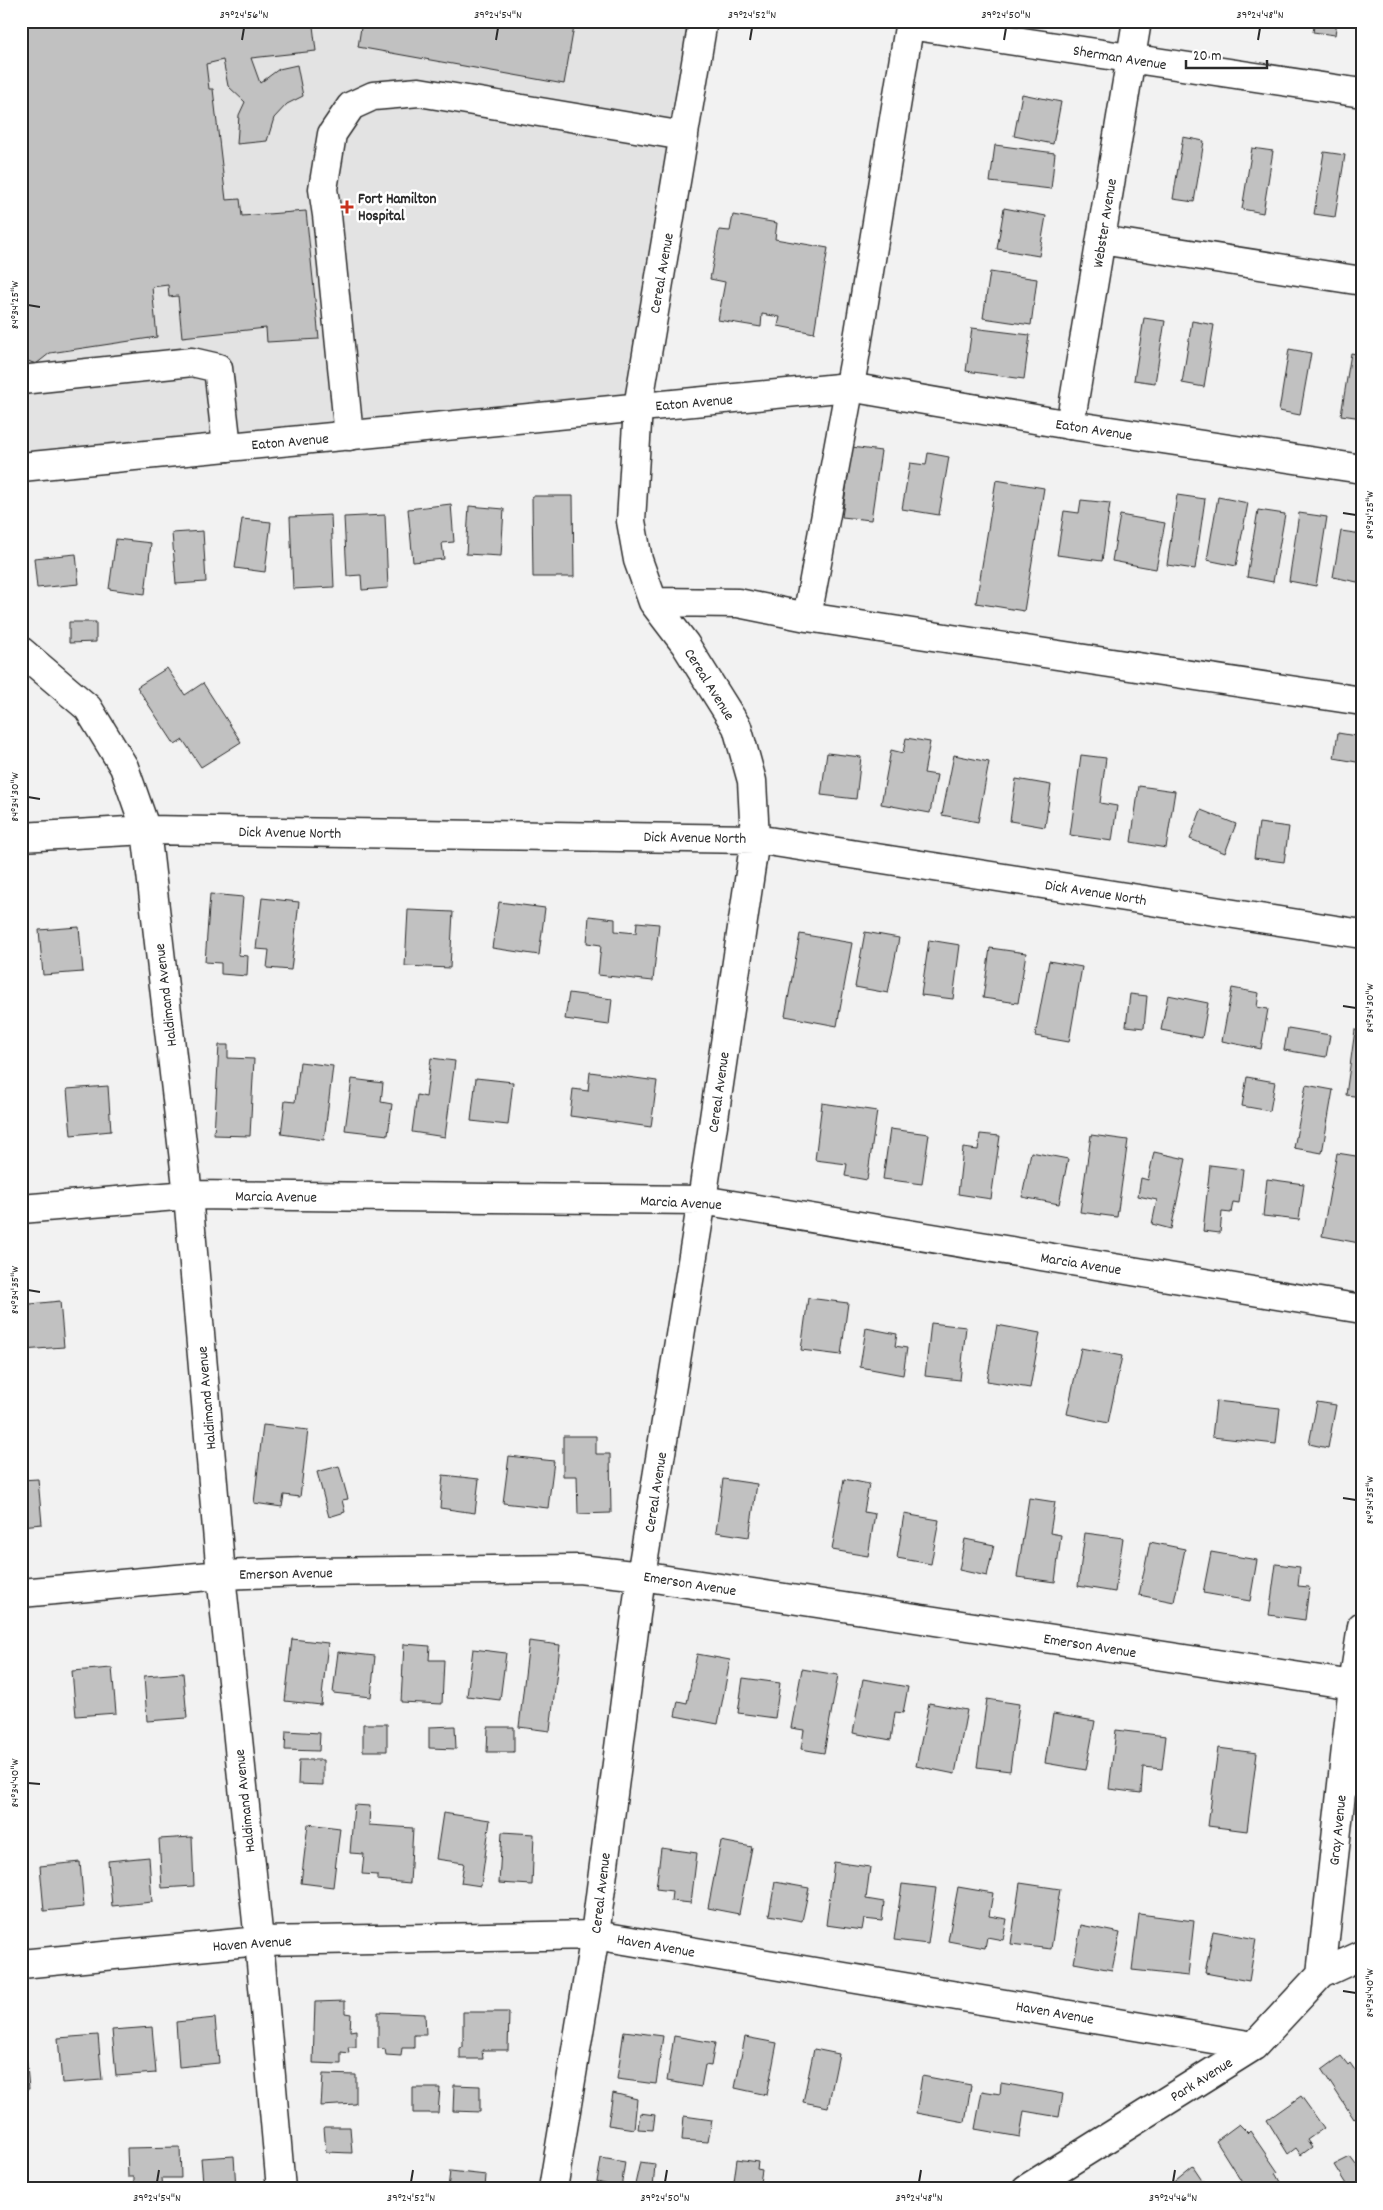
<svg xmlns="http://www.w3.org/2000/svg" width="1383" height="2210" viewBox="0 0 1383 2210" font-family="Dekko,sans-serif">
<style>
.built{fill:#e3e3e3}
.building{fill:#c1c1c1;stroke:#2b2b2b}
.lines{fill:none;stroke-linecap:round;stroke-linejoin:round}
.minor-casing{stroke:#2b2b2b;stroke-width:31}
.major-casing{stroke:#2b2b2b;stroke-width:31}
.minor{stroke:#fff;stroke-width:28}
.major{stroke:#fff;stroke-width:28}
.ticks{fill:none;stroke:#2b2b2b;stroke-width:2}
.poi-dot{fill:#c8321e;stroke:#fff;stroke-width:2}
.labels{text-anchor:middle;stroke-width:5;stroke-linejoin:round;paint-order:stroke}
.street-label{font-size:15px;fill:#2b2b2b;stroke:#fff}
.poi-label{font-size:15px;font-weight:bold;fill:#2b2b2b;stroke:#fff;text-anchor:start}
.neatline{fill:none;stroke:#2b2b2b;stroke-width:2}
.ticks-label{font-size:12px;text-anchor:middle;fill:#2b2b2b}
</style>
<rect width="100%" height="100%" fill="#f2f2f2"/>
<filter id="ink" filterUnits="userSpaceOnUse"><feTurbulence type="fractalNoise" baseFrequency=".02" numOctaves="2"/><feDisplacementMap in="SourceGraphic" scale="10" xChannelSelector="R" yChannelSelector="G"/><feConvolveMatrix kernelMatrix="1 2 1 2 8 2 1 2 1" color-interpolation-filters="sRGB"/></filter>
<g filter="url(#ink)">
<path class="built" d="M21 21H703L638 407 21 467Z"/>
<path class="building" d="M21 21H330L313 26 316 51 251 58 260 83 279 69 297 65 303 96 287 104 274 118 267 141 237 144 239 115 245 102 228 86 223 60 206 64 209 89H213L226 200 240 199 242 216 306 211 319 339 267 342 266 328 182 337 178 296 169 297 168 285 152 287 157 337 50 353 36 364 28 361 21 350V322L25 326 21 284Z
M362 21H575L564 84 358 47Z
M1253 21H1275L1274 25Z
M1315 21H1337L1335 35 1313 32Z
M1022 94 1061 102 1053 144 1014 136Z
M1183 137 1204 141 1194 202 1173 199Z
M995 145 1055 153 1051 189 990 182Z
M1252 148 1273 151 1263 213 1242 209Z
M1324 152 1345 155 1335 217 1314 214Z
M1004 208 1046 216 1039 256 997 249Z
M733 215 777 223 775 239 828 248 814 333 778 326 780 317 762 314 761 327 718 320 725 282 710 279 719 230 730 231Z
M990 272 1037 279 1031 325 983 318Z
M1144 318 1165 321 1155 383 1134 380Z
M1192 321 1214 325 1204 387 1182 383Z
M972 328 1030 335 1024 379 966 371Z
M1289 349 1311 353 1300 415 1279 411Z
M1351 353 1362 355V418L1341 415Z
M852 447 881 451 871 520 842 517Z
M928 453 949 457 939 515 902 509 910 463 926 465Z
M996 480 1044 488 1024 611 976 603Z
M1177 495 1205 499 1195 569 1167 565Z
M532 496H573L574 577H533Z
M1218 497 1248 503 1236 566 1207 560Z
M1081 500 1110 503 1102 561 1057 555 1064 511 1079 513Z
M451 504 454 542 442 543 444 559 413 562 408 509Z
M469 506 504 509 501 556 466 554Z
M1258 510 1285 514 1273 582 1247 577Z
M1299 513 1327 517 1316 586 1289 581Z
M331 515 334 587 293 589 290 517Z
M385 515 388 588 362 590 361 575 347 576 344 517Z
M1120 515 1165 523 1156 569 1112 561Z
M242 519 271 522 265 572 235 568Z
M203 531 206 582 176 584 172 533Z
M1341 531 1362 534V583L1333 577Z
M116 539 151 543 145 594 109 589Z
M76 554 79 584 37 588 34 558Z
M69 622H96V642L69 643Z
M167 668 185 695 203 683 241 742 201 767 183 740 175 745 137 687Z
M1338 733 1362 737V763L1334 758Z
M906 738 930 742 924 773 937 775 930 813 881 804 891 750 903 753Z
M827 753 861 757 856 799 821 795Z
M954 755 989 762 978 822 942 815Z
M1081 755 1106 758 1100 803 1117 806 1112 841 1070 835Z
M1016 779 1051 785 1045 827 1010 821Z
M1139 786 1175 791 1166 848 1131 842Z
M1201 810 1236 824 1225 853 1190 839Z
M1259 823 1289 827 1284 862 1254 858Z
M210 894 243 897 238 955 248 956 247 976 221 974V963L205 962Z
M262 898 299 902 291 970 267 968 269 950 256 949Z
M499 902 545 908 539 955 492 948Z
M408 910 453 912 450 968 405 966Z
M589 916 615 919V931L636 933 637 922 659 924 653 981 598 975 601 945 587 943Z
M79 927 83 972 43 975 39 930Z
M865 932 899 938 888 993 855 987Z
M800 934 852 943 837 1026 785 1016Z
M929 940 960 945 953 999 921 995Z
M990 948 1026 953 1018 1003 983 998Z
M1049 961 1082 967 1069 1042 1035 1036Z
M1232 988 1259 993 1257 1007 1268 1009 1261 1049 1222 1041Z
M569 993 612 999 609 1025 565 1019Z
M1130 994 1147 996 1144 1028 1126 1026Z
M1168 995 1208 1003 1202 1038 1161 1030Z
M1288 1028 1330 1035 1326 1057 1284 1050Z
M1355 1030 1362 1031V1097L1346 1095Z
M219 1045H228V1058L254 1059 250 1136 214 1135Z
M431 1058 455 1061 445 1137 412 1132 417 1095 426 1097Z
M300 1062 333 1066 324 1140 281 1134 285 1101 295 1102Z
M590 1072 657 1081 651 1127 570 1116 573 1089 588 1091Z
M1247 1077 1275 1082 1270 1111 1242 1106Z
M476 1078 513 1082 508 1125 471 1121Z
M352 1079 383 1083 381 1102 392 1104 388 1135 345 1130Z
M1306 1085 1333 1090 1322 1153 1294 1148Z
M108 1086 111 1131 71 1135 67 1089Z
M822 1103 877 1111 867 1180 845 1176 847 1164 815 1160Z
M890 1129 929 1134 922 1184 883 1179Z
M980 1134 1000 1136 991 1199 958 1194 963 1148 978 1150Z
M1091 1135 1128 1140 1117 1217 1080 1212Z
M1031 1152 1068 1159 1059 1204 1022 1197Z
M1154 1152 1186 1159 1171 1229 1152 1224 1157 1200 1138 1196 1141 1178 1148 1180Z
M1337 1153 1362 1157V1230L1359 1243 1322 1236Z
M1210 1165 1243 1169 1239 1203 1233 1202 1231 1213 1222 1212 1220 1233 1203 1231Z
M1267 1179 1304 1184 1299 1220 1263 1216Z
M808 1298 848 1303 841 1355 801 1350Z
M60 1301 64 1347 23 1350 21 1305Z
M931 1323 966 1327 960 1380 925 1376Z
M997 1325 1040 1333 1030 1388 987 1381Z
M866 1328 897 1334 895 1346 907 1348 903 1375 860 1367Z
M1081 1348 1122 1356 1108 1423 1067 1414Z
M1216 1401 1280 1408 1276 1444 1212 1437Z
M1317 1402 1336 1405 1328 1448 1309 1444Z
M263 1425 308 1430 300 1497 284 1495 282 1507 254 1503Z
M563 1436H596V1454H610L611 1513 578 1514 577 1476H563Z
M509 1456 554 1461 548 1508 503 1503Z
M339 1466 348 1499 342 1500 345 1512 329 1517 317 1472Z
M443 1475 479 1479 475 1513 440 1508Z
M38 1479 42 1524 21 1526V1480Z
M723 1479 757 1484 749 1537 716 1532Z
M844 1479 869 1484 864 1512 875 1514 868 1556 832 1550Z
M1029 1498 1055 1502 1050 1533 1061 1535 1055 1582 1017 1577Z
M904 1514 939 1520 931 1564 897 1558Z
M1085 1533 1123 1538 1115 1592 1078 1586Z
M965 1539 994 1545 987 1576 959 1570Z
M1150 1542 1185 1549 1174 1602 1139 1595Z
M1211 1552 1257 1560 1250 1601 1203 1593Z
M1276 1564 1300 1567 1298 1586 1309 1587 1305 1620 1269 1615Z
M292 1639 328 1643 321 1705 285 1701Z
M529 1641 560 1645 550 1731 519 1727Z
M404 1644 430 1646 429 1660H444L442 1704 401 1702Z
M473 1649 506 1653 500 1700 467 1696Z
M338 1652 375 1656 371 1697 333 1693Z
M697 1654 730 1660 718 1724 675 1716 678 1701 687 1703Z
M112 1668 116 1713 76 1716 72 1671Z
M802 1669 838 1675 824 1753 801 1749 804 1730 791 1728Z
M183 1673 187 1718 147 1721 144 1676Z
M743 1678 780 1683 775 1718 738 1713Z
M863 1679 908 1687 903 1713 895 1712 891 1740 853 1733Z
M987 1699 1019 1704 1010 1771 977 1767Z
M929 1703 967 1710 955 1774 916 1766Z
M1053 1714 1095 1721 1086 1770 1045 1763Z
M363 1724H387V1751H363Z
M455 1726 456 1749 429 1748V1727Z
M488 1727H514V1752H487Z
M1116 1730 1166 1736 1162 1769 1143 1767 1141 1793 1109 1789Z
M286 1731 320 1733 319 1751 285 1750Z
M1218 1748 1257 1753 1247 1831 1208 1826Z
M299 1760H323V1785L298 1784Z
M354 1805 370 1806 369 1825 413 1828 410 1883 377 1880V1875L362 1874 364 1854 350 1853Z
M443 1813 490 1820 481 1886 461 1883 464 1863 436 1859Z
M308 1824 340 1828 333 1887 301 1883Z
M502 1832 534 1834 532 1885 499 1883Z
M192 1837 194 1886 162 1888 159 1839Z
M721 1841 752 1847 739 1914 708 1908Z
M661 1848 697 1853 691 1903 671 1901 672 1891 656 1889Z
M149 1857 152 1902 112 1906 108 1861Z
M80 1862 84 1907 44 1911 40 1866Z
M834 1862 870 1867 866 1899 884 1902 882 1921 864 1919 862 1930 826 1925Z
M775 1882 809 1888 802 1921 769 1915Z
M1020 1883 1060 1889 1051 1949 1011 1944Z
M902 1884 936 1888 928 1944 894 1940Z
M958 1887 993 1893 989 1916 1007 1919 1003 1940 987 1937 985 1948 948 1941Z
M1139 1914 1194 1921 1188 1976 1132 1970Z
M1081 1925 1120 1933 1112 1970 1074 1963Z
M1213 1931 1256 1939 1249 1981 1205 1973Z
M345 2001V2013L351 2014 350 2031 356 2030V2047H348L349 2053 341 2052V2064L313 2063 315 2002Z
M378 2012 425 2014 426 2035H414V2048H402L401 2056 386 2055 385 2049 378 2048Z
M463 2012H509L508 2050H482L483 2059H460V2048L463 2047Z
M215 2018 219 2063 179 2067 176 2022Z
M152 2027 156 2073 116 2076 112 2030Z
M624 2031 663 2036 656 2084 617 2079Z
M98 2035 102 2080 62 2083 58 2038Z
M674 2036 715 2043 711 2066 705 2065 701 2087 667 2081Z
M745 2037 777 2043 767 2095 735 2088Z
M25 2043 29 2089H21V2044Z
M814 2049 839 2054 828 2107 803 2102Z
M1341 2056 1348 2065 1350 2063 1359 2076H1362V2113L1354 2119 1322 2070Z
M323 2074 356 2075V2104L321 2106Z
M922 2076 971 2085 965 2122 916 2113Z
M1001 2083 1063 2094 1059 2117 1024 2111 1020 2137 975 2129 982 2091 1000 2094Z
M454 2085 480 2086V2112L453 2111Z
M413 2088H440L438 2113H413Z
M613 2093 637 2099 634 2129 608 2125Z
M1301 2096 1324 2128 1307 2140 1312 2147 1301 2155 1296 2148 1288 2154 1267 2120Z
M640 2113 655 2115 653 2130 638 2129Z
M684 2116 712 2120 708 2142 682 2140Z
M1239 2124 1248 2133 1250 2131 1278 2172 1275 2173 1280 2182 1270 2189H1259L1256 2185 1252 2189H1246L1216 2141Z
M324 2127H350L352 2153 326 2152Z
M180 2147 181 2178H162L163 2189H134V2177H128L127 2148Z
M234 2156 236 2189H192V2184L203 2183 201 2158Z
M1350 2157 1362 2173V2180L1349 2189 1334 2165Z
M601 2158 625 2162 621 2188 597 2182Z
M737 2159 758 2162 757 2169 762 2170 759 2189H733Z
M640 2162 655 2164 653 2189H634Z
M1193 2166 1207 2187 1209 2184 1212 2189H1165Z
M450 2171 486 2175 485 2189H448Z"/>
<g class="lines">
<defs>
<path id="minor" d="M909 25 1362 93
M1101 240 1362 281
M21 380 192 362 218 368 227 447
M1070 425 1137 21
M349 436 327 215 323 189 332 134 351 106 373 96 419 92 684 136
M653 602 738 603 807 617 1362 701
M807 617 854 363 910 21
M21 651 88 708 124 767 146 830 188 1195 221 1575 259 1941 281 2189
M21 837 146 830 755 839 1362 934
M21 1209 188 1195 702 1200 1362 1309
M21 1593 221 1575 307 1572 579 1569 641 1576 1353 1685
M21 1964 259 1941 595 1935 1254 2046
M1321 1974 1353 1685 1362 1626
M553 2189 595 1935 641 1576 702 1200 755 839 752 781 737 727 685 644 653 602 638 560 631 521 638 407 703 21
M1026 2189 1254 2046 1321 1974 1362 1955"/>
<path id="major" d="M21 467 849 387 1070 425 1362 469"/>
</defs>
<use href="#minor" class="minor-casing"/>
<use href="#major" class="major-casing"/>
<use href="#minor" class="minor"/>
<use href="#major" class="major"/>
</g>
</g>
<path class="ticks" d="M242 40 244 28M496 40 498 28M750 40 752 28M1004 40 1006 28M1258 40 1260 28M28 305 40 307M1343 513 1356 515M28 797 40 799M1343 1006 1356 1008M28 1290 40 1292M1343 1498 1356 1500M28 1783 40 1784M1343 1991 1356 1993M157 2182 159 2170M411 2182 413 2170M665 2182 667 2170M919 2182 921 2170M1173 2182 1175 2170"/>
<path class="poi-dot" d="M344.5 199.5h5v5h5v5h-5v5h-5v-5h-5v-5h5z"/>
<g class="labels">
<g class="street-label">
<text transform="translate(1120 57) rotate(9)" y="5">Sherman Avenue</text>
<text transform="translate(1104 223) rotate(-81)" y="5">Webster Avenue</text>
<text transform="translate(661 273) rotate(-80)" y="5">Cereal Avenue</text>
<text transform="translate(694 402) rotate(-5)" y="5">Eaton Avenue</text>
<text transform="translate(1094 429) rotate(9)" y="5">Eaton Avenue</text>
<text transform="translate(290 441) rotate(-5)" y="5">Eaton Avenue</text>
<text transform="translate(710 684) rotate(58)" y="5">Cereal Avenue</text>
<text transform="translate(290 832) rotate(1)" y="5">Dick Avenue North</text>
<text transform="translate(695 837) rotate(1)" y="5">Dick Avenue North</text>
<text transform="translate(1096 892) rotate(9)" y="5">Dick Avenue North</text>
<text transform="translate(165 995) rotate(-97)" y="5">Haldimand Avenue</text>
<text transform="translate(718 1092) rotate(-82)" y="5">Cereal Avenue</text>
<text transform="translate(276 1196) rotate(1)" y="5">Marcia Avenue</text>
<text transform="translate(681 1202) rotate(3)" y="5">Marcia Avenue</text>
<text transform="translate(1081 1263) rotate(9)" y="5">Marcia Avenue</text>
<text transform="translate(206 1398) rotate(-95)" y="5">Haldimand Avenue</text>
<text transform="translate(655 1492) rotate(-81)" y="5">Cereal Avenue</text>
<text transform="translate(286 1573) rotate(-1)" y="5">Emerson Avenue</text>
<text transform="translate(690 1583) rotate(9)" y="5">Emerson Avenue</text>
<text transform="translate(1090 1645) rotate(9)" y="5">Emerson Avenue</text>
<text transform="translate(244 1801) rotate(-96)" y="5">Haldimand Avenue</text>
<text transform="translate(1337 1830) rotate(-84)" y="5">Gray Avenue</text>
<text transform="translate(600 1893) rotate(-83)" y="5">Cereal Avenue</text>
<text transform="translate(252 1943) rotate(-4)" y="5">Haven Avenue</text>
<text transform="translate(656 1945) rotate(10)" y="5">Haven Avenue</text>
<text transform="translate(1055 2012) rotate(10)" y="5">Haven Avenue</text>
<text transform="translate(1201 2079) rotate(-32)" y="5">Park Avenue</text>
</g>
<g class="poi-label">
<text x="358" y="203">Fort Hamilton<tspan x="358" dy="17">Hospital</tspan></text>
</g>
</g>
<rect width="1383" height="2210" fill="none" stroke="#fff" stroke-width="55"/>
<path d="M1186 60v8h81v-8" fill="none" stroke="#2b2b2b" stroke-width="2.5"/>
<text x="1193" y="60" font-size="15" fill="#2b2b2b" stroke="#ffffff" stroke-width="4" paint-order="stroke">20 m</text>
<rect x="28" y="28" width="1328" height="2154" class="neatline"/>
<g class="ticks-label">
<text x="244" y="18">39°24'56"N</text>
<text x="498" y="18">39°24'54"N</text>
<text x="752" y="18">39°24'52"N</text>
<text x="1006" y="18">39°24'50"N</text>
<text x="1260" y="18">39°24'48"N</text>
<text transform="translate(14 305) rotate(-90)" y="4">84°34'25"W</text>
<text transform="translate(1369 515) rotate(-90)" y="4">84°34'25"W</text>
<text transform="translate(14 797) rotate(-90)" y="4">84°34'30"W</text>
<text transform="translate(1369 1008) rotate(-90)" y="4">84°34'30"W</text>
<text transform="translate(14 1290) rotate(-90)" y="4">84°34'35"W</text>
<text transform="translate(1369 1500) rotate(-90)" y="4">84°34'35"W</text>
<text transform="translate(14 1783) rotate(-90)" y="4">84°34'40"W</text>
<text transform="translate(1369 1993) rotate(-90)" y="4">84°34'40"W</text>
<text x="157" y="2201">39°24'54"N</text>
<text x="411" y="2201">39°24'52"N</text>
<text x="665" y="2201">39°24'50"N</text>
<text x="919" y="2201">39°24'48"N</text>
<text x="1173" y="2201">39°24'46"N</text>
</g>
</svg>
